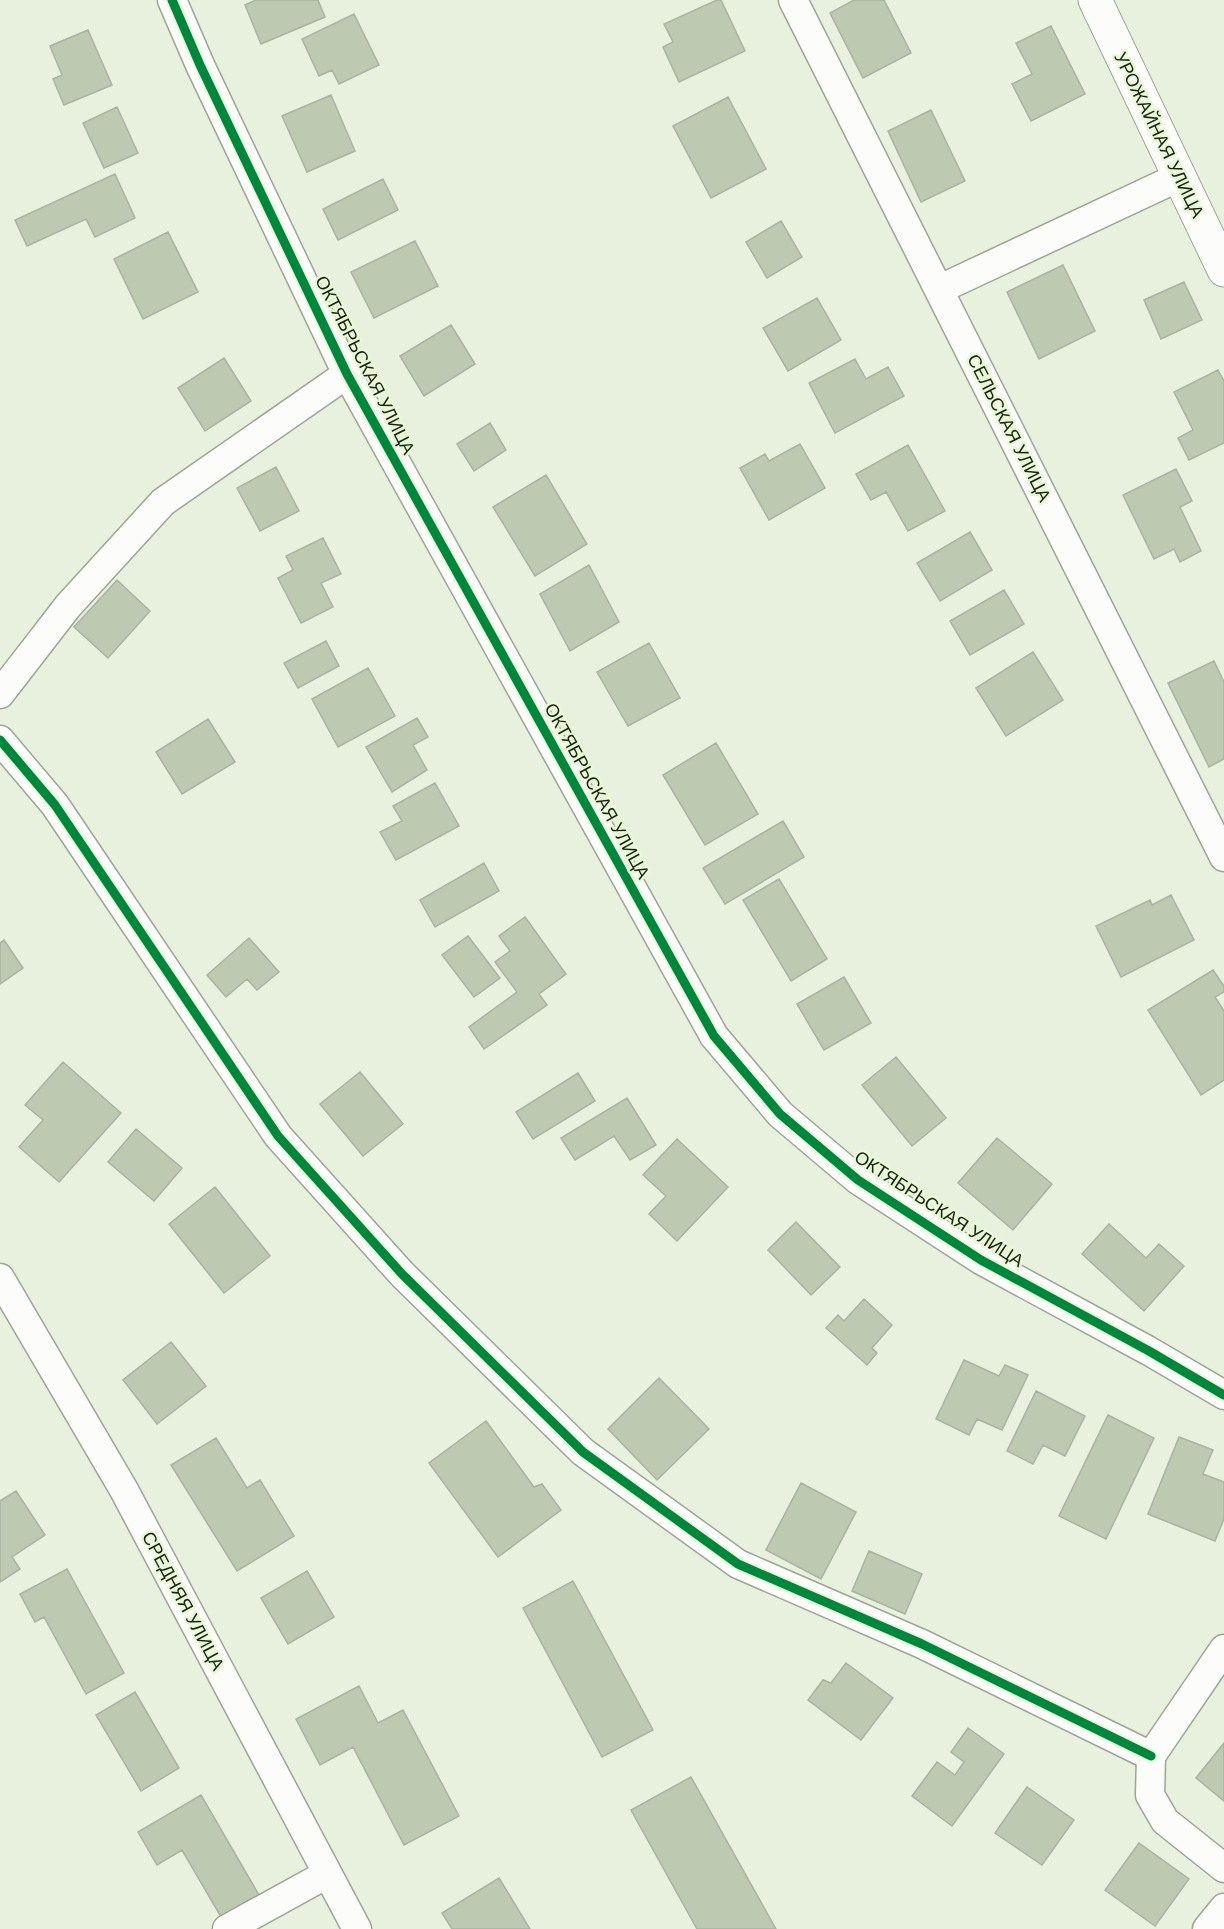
<svg xmlns="http://www.w3.org/2000/svg" width="1224" height="1929" viewBox="0 0 1224 1929" font-family="'DM Sans',sans-serif">
<style>
.building{fill:#bec9b1;stroke:#aab2a3;stroke-width:1.5}
.lines{fill:none;stroke-linecap:round;stroke-linejoin:round}
.minor-casing{stroke:#9ea596;stroke-width:31}
.tertiary-casing{stroke:#9ea596;stroke-width:35}
.minor{stroke:#fcfdfa;stroke-width:28}
.tertiary{stroke:#fcfdfa;stroke-width:33}
.cycleway-casing{stroke:#e8f9d6;stroke-width:13}
.cycleway{stroke:#00873e;stroke-width:9}
.labels{text-anchor:middle;stroke-width:5;stroke-linejoin:round;paint-order:stroke}
.street-label{font-size:18px;fill:#1b2014;stroke:#e8f9d6}
</style>
<rect width="100%" height="100%" fill="#e8f1de"/>
<path class="building" d="M256 0H318L325 17 261 44 245 5Z
M717 0H721L745 51 679 82 663 47 673 42 664 24Z
M854 0H884L911 53 863 78 830 13Z
M354 14 379 65 339 84 332 70 319 76 302 39Z
M1051 26 1085 94 1031 121 1012 84 1032 74 1016 43Z
M88 30 112 85 64 105 53 79 62 75 50 46Z
M331 95 355 151 307 172 282 116Z
M728 97 766 169 711 198 673 126Z
M117 107 138 153 104 168 83 123Z
M931 110 965 181 921 202 888 131Z
M115 174 135 218 95 237 86 219 27 246 15 220Z
M383 179 398 210 338 240 323 209Z
M781 221 802 257 767 278 746 242Z
M168 232 198 292 143 319 114 259Z
M415 241 438 286 374 318 351 272Z
M1063 265 1095 331 1039 359 1007 292Z
M1184 282 1202 320 1161 339 1144 300Z
M817 298 841 340 788 371 763 328Z
M451 325 475 364 424 396 400 356Z
M224 358 251 401 205 431 178 388Z
M855 359 866 379 888 367 904 396 835 433 809 383Z
M1218 370 1224 381V443L1189 460 1178 438 1193 430 1174 392Z
M490 423 506 450 474 471 457 444Z
M800 444 825 488 769 520 740 468 765 454 769 461Z
M908 445 945 511 908 531 886 492 871 500 856 474Z
M276 467 299 511 260 531 237 488Z
M1176 469 1192 501 1180 507 1201 551 1180 562 1174 549 1154 559 1123 495Z
M546 475 587 544 535 576 493 507Z
M970 532 992 570 940 601 917 563Z
M323 538 341 574 321 583 333 607 301 623 278 578 293 570 286 556Z
M589 565 619 622 570 651 540 594Z
M117 580 150 611 108 658 74 627Z
M1004 590 1024 624 970 655 950 621Z
M326 641 339 666 298 688 284 663Z
M649 643 680 698 628 726 597 672Z
M1033 652 1063 700 1006 736 976 688Z
M1214 661 1224 682V759L1209 767 1168 683Z
M368 668 395 716 338 747 312 699Z
M417 718 428 737 413 745 427 770 392 792 366 747Z
M208 719 235 762 182 794 156 752Z
M716 743 758 814 705 845 663 775Z
M435 783 459 826 396 860 380 832 402 821 393 806Z
M783 821 804 857 725 904 703 868Z
M484 863 499 891 435 927 420 900Z
M779 879 827 959 791 981 743 900Z
M1171 895 1194 940 1121 977 1096 926 1150 900 1152 905Z
M525 917 566 974 539 994 547 1005 484 1049 469 1027 517 992 495 962 510 951 499 936Z
M468 936 500 978 474 997 442 955Z
M249 938 279 972 257 990 247 979 226 997 207 975Z
M4 940 23 968 0 984V943Z
M1213 970 1224 986V992L1215 997 1224 1011V1080L1201 1095 1148 1010Z
M844 977 871 1023 824 1050 797 1004Z
M896 1057 946 1118 912 1146 862 1085Z
M63 1062 121 1113 59 1182 19 1147 43 1120 25 1105Z
M360 1072 403 1124 363 1156 320 1104Z
M578 1073 595 1101 533 1139 516 1112Z
M627 1098 656 1145 630 1160 614 1136 575 1160 561 1138Z
M136 1129 182 1168 154 1201 108 1162Z
M997 1138 1052 1184 1013 1230 958 1183Z
M677 1139 728 1187 677 1241 649 1214 666 1196 643 1175Z
M215 1187 270 1256 224 1293 169 1224Z
M796 1222 840 1267 811 1295 768 1250Z
M1109 1224 1146 1258 1159 1244 1184 1266 1144 1311 1082 1254Z
M864 1299 892 1325 872 1348 877 1353 867 1365 826 1328 838 1315 844 1321Z
M171 1342 206 1386 157 1424 123 1380Z
M964 1360 999 1376 1005 1365 1028 1375 1002 1430 977 1419 969 1435 936 1419Z
M659 1378 709 1429 657 1480 608 1429Z
M1036 1391 1085 1416 1065 1456 1043 1445 1033 1464 1007 1451Z
M1108 1415 1154 1438 1106 1539 1059 1516Z
M486 1421 534 1487 542 1484 561 1510 498 1557 429 1463Z
M1179 1437 1213 1450 1203 1474 1224 1482V1519L1215 1541 1148 1514Z
M216 1438 247 1488 260 1480 294 1536 237 1571 171 1465Z
M801 1483 856 1512 821 1579 766 1550Z
M16 1491 45 1535 12 1557 20 1569 0 1582V1501Z
M869 1551 922 1574 905 1614 852 1591Z
M67 1569 124 1673 86 1694 44 1617 35 1622 20 1594Z
M307 1571 334 1617 288 1644 261 1598Z
M573 1581 653 1730 602 1757 523 1608Z
M846 1663 893 1698 861 1740 808 1700 823 1680 831 1683Z
M359 1686 378 1723 403 1710 459 1816 404 1845 353 1747 320 1765 296 1719Z
M135 1692 179 1768 141 1791 96 1715Z
M968 1728 1004 1754 952 1826 912 1796 937 1762 955 1775 964 1762 951 1752Z
M1224 1743V1801L1196 1778Z
M691 1777 776 1929H697L631 1810Z
M1027 1787 1074 1820 1042 1865 995 1833Z
M201 1795 259 1895 221 1917 182 1850 157 1865 138 1832Z
M1139 1843 1189 1879 1155 1926 1105 1890Z
M499 1878 530 1929H452L442 1913Z"/>
<g class="lines">
<defs>
<path id="minor" d="M172 0 200 65 347 374 714 1036 780 1114 858 1180 981 1260 1149 1351 1224 1395
M793 0 1224 857
M940 289 1179 177
M0 694 68 606 163 502 347 374
M0 740 55 805 278 1136 402 1274 583 1452 738 1564 922 1644 1151 1756
M0 1278 124 1490 357 1929
M1224 1649 1151 1756 1150 1795 1165 1821 1224 1868
M227 1929 327 1874
M1207 1929 1224 1908"/>
<path id="tertiary" d="M1095 0 1224 270"/>
</defs>
<use href="#minor" class="minor-casing"/>
<use href="#tertiary" class="tertiary-casing"/>
<use href="#minor" class="minor"/>
<use href="#tertiary" class="tertiary"/>
<defs>
<path id="cycleway" d="M172 0 200 65 347 374 714 1036 780 1114 858 1180 981 1260 1149 1351 1224 1395
M0 740 55 805 278 1136 402 1274 583 1452 738 1564 922 1644 1151 1756"/>
</defs>
<use href="#cycleway" class="cycleway-casing"/>
<use href="#cycleway" class="cycleway"/>
</g>
<g class="labels">
<g class="street-label">
<text transform="translate(1159 135) rotate(64)" y="6">УРОЖАЙНАЯ УЛИЦА</text>
<text transform="translate(365 365) rotate(63)" y="6">ОКТЯБРЬСКАЯ УЛИЦА</text>
<text transform="translate(1009 428) rotate(63)" y="6">СЕЛЬСКАЯ УЛИЦА</text>
<text transform="translate(597 791) rotate(61)" y="6">ОКТЯБРЬСКАЯ УЛИЦА</text>
<text transform="translate(939 1209) rotate(33)" y="6">ОКТЯБРЬСКАЯ УЛИЦА</text>
<text transform="translate(183 1601) rotate(62)" y="6">СРЕДНЯЯ УЛИЦА</text>
</g>
</g>
</svg>
